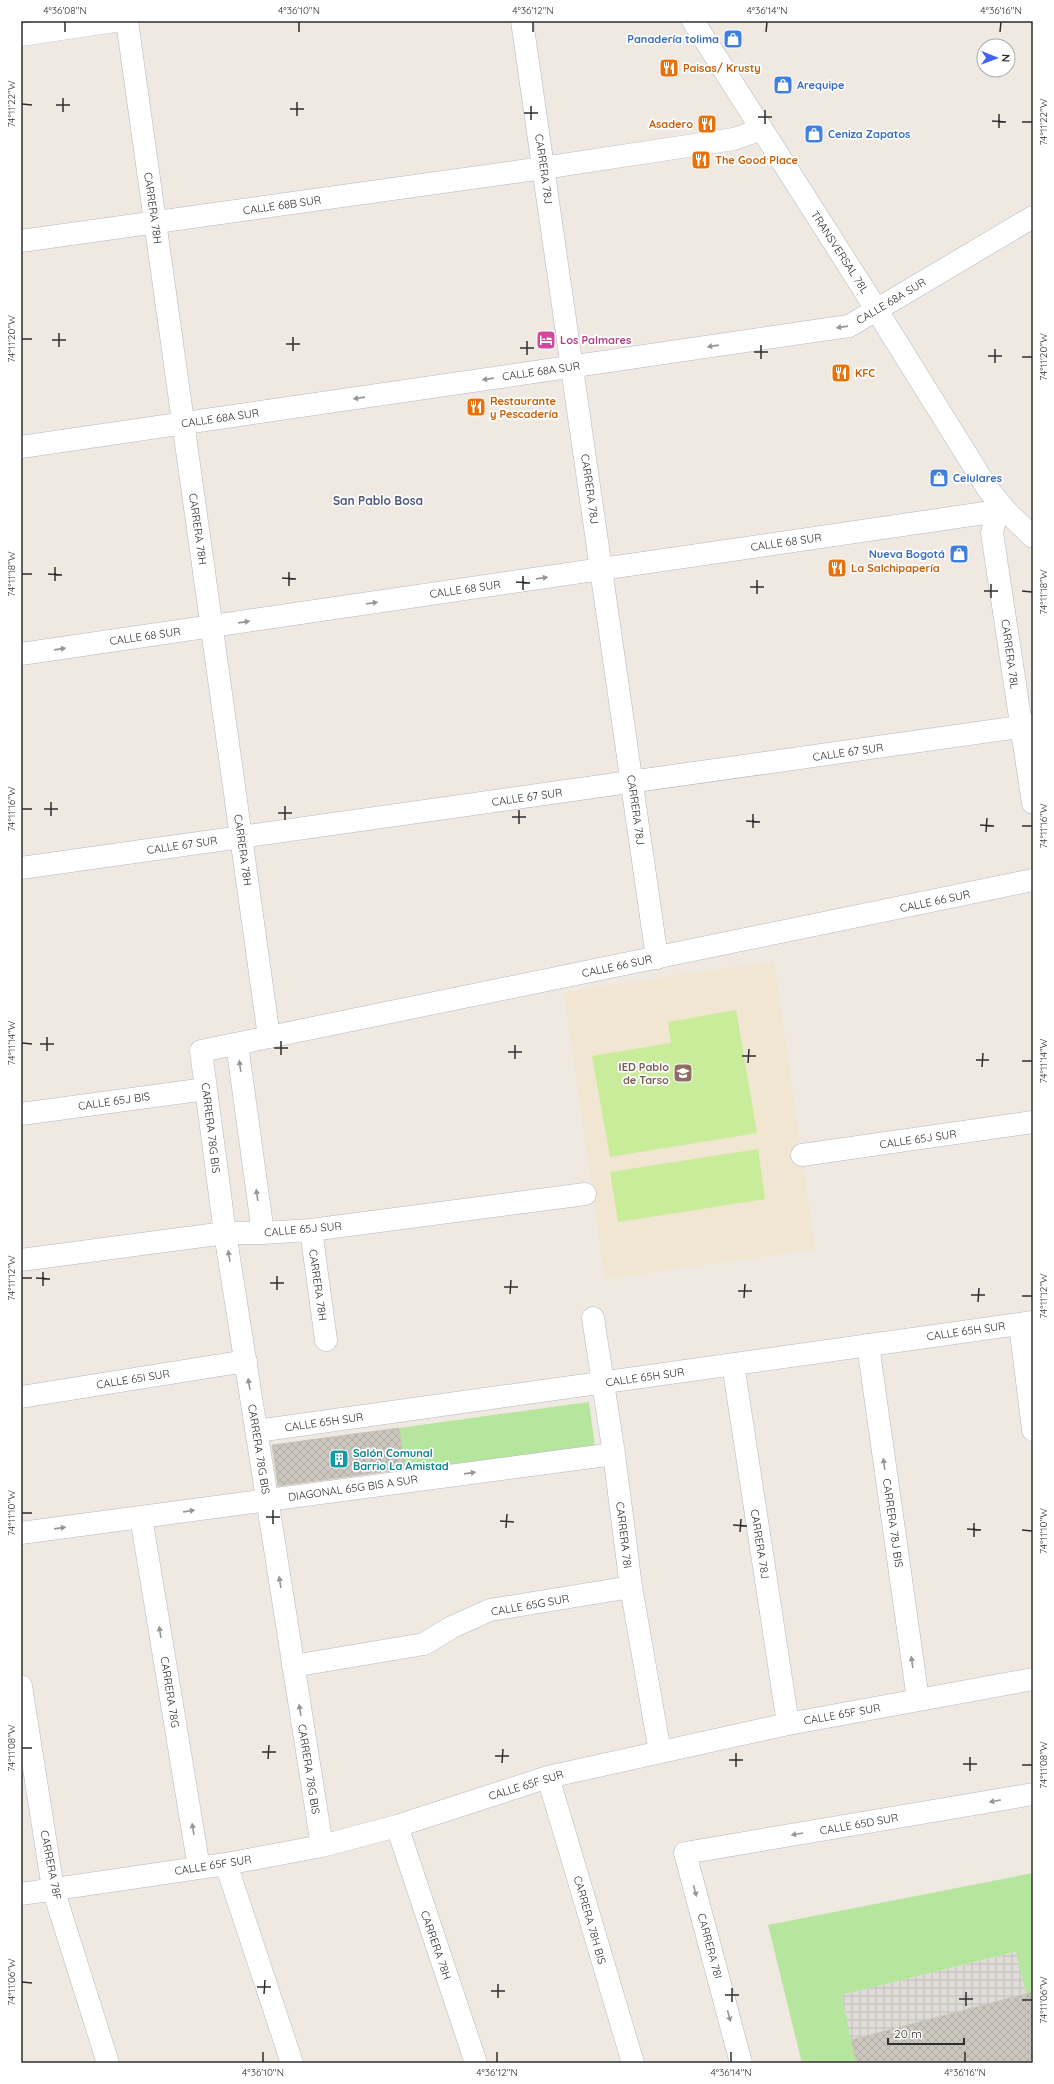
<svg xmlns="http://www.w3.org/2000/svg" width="1054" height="2084" viewBox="0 0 1054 2084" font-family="Quicksand,sans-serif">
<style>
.education{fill:#f0e6d1}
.park{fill:#b6e59e}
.pitch{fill:#c9ec9a}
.plaza{fill:url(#plaza-grid)}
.building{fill:url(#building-cross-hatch);stroke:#cbc5ba}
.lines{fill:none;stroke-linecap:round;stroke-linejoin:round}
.minor-casing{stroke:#b4b7c1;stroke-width:23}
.minor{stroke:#fff;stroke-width:22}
.oneway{fill:#969696}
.ticks{fill:none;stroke:#2e2e2e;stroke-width:1.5}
.labels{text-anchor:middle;stroke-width:3.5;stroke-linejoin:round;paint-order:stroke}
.shop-label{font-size:11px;font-weight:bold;fill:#366cbe;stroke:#fff;text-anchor:start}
.food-label{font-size:11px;font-weight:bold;fill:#c56008;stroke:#fff;text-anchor:start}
.street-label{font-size:11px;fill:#2e2e2e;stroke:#fff}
.hotel-label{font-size:11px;font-weight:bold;fill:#b23c85;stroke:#fff;text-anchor:start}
.education-label{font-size:11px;font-weight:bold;fill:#785e54;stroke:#fff;text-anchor:end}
.culture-label{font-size:11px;font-weight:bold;fill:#0d838f;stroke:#fff;text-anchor:start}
.neighbourhood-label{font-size:12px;font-weight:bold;fill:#4d5680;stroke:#fff}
.neatline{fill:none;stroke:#2e2e2e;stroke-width:1.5}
.ticks-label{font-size:10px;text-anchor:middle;fill:#2e2e2e}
</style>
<defs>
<pattern id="plaza-grid" width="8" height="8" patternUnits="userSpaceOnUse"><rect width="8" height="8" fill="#dfdcd8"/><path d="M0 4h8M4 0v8" fill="none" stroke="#c0bdba"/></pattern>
<pattern id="building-cross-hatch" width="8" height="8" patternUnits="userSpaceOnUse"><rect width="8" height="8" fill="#cbc7bf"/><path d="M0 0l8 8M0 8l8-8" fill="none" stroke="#afaba4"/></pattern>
</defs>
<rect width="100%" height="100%" fill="#efe9e1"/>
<path class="education" d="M774 961 815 1249 605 1279 564 992Z"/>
<path class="park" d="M589 1402 595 1447 405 1473 399 1428Z
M1033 1873V1992L1026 1994 1015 1952 842 1995 858 2063H802L768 1925Z"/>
<path class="pitch" d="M736 1010 757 1133 610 1157 592 1056 671 1043 668 1022Z
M758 1149 765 1199 618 1222 610 1172Z"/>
<path class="plaza" d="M1016 1952 1026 1994 851 2040 842 1995Z"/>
<path class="building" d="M399 1428 405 1469 278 1486 272 1445Z
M1033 1992V2063H857L851 2040Z"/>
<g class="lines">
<defs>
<path id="minor" d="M127 21 269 1037
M522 21 657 958
M693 21 866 293 988 489 1005 510 1033 537
M21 35 115 21
M21 241 543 168 734 139 762 129
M21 447 849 326 1033 217
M1005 510 995 520 992 533 1033 803
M21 654 1005 510
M21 868 1033 725
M237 1044 263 1233
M21 1114 206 1089
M802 1155 1033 1122
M311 1230 326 1340
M21 1260 225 1233H263L311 1230 585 1194
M593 1318 614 1454 631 1587 660 1752
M1020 1324 1033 1430
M868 1345 918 1700
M733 1364 788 1724
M21 1397 246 1361
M257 1431 1033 1322
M141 1517 199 1868
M21 1533 614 1454
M293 1666 424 1644 452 1627 490 1610 631 1587
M21 1686 53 1889 108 2063
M548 1777 633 2063
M397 1826 476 2063
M322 1846 225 1233 201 1051 1033 880
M226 1864 292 2063
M21 1894 226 1864 322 1846 397 1826 548 1777 788 1724 1033 1679
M741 2063 685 1853 1033 1794"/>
</defs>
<use href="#minor" class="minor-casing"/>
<use href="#minor" class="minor"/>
</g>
<defs><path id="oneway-solid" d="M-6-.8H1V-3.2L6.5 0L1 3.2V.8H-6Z"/></defs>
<g class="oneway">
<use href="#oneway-solid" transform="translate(842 327) rotate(172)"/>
<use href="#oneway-solid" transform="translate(713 346) rotate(172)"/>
<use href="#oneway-solid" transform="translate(488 379) rotate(172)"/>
<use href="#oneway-solid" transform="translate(359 398) rotate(172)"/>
<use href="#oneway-solid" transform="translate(542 578) rotate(-8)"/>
<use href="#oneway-solid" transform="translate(372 603) rotate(-8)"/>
<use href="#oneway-solid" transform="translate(244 622) rotate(-8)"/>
<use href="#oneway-solid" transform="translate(60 649) rotate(-8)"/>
<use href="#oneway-solid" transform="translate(240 1066) rotate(-98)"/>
<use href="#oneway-solid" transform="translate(257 1195) rotate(-98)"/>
<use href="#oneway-solid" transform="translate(229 1256) rotate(-99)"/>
<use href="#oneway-solid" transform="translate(249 1384) rotate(-99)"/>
<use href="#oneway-solid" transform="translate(884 1464) rotate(-98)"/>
<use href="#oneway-solid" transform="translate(470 1473) rotate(-8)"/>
<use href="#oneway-solid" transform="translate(189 1511) rotate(-8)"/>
<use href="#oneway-solid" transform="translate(60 1528) rotate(-8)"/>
<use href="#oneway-solid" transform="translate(280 1582) rotate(-99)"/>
<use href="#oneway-solid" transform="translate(160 1632) rotate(-99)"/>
<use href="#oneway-solid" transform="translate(912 1662) rotate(-98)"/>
<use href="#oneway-solid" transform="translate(300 1710) rotate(-99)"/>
<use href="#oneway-solid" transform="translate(995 1801) rotate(170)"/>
<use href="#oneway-solid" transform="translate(193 1829) rotate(-99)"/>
<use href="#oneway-solid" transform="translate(797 1834) rotate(170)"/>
<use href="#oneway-solid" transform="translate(695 1891) rotate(75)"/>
<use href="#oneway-solid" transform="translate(729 2016) rotate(75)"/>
</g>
<path class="ticks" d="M65 32V22M299 32V22M533 32V22M766 32 767 22M1000 32 1001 22M22 104 32 105M56 105H70M290 109H304M63 112V98M524 113H538M297 116V102M758 117H772M531 120V106M992 121 1006 122M1022 122H1032M765 124V110M999 128V114M22 339H32M52 340H66M286 344H300M59 347V333M520 348H534M293 351V337M754 352H768M527 355V341M988 356H1002M1022 357H1032M761 359V345M995 363V349M22 574H32M48 574 62 575M282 578 296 579M55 581V567M516 582 530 583M289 586V572M750 587H764M523 590V576M984 591H998M1022 591 1032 592M757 594V580M991 598V584M22 809H32M44 809H58M278 813H292M51 816V802M512 817H526M285 820V806M746 821 760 822M519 824V810M980 825 994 826M1022 826H1032M753 828V814M986 832 987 818M22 1043 32 1044M40 1044H54M274 1048H288M47 1051V1037M508 1052H522M281 1055V1041M742 1056H756M515 1059V1045M976 1060H989M1022 1061H1032M748 1063 749 1049M982 1067 983 1053M22 1278H32M36 1278 50 1279M270 1283H284M43 1286V1272M504 1287H518M277 1290V1276M738 1291H752M510 1294 511 1280M971 1295H985M1022 1296H1032M744 1298 745 1284M978 1302 979 1288M22 1513H32M266 1517H280M500 1521 514 1522M273 1524V1510M733 1525 747 1526M506 1528 507 1514M967 1529 981 1530M1022 1530 1032 1531M740 1532 741 1519M974 1537V1523M22 1748H32M262 1752H276M495 1756H509M268 1759 269 1745M729 1760H743M502 1763 503 1749M963 1764H977M1022 1765H1032M736 1767V1753M970 1771V1757M22 1982 32 1983M257 1987H271M491 1991H505M264 1994 265 1980M725 1995H739M498 1998V1984M959 1999H973M1022 2000H1032M732 2002V1988M966 2006V1992M263 2062V2052M497 2062V2052M731 2062V2052M965 2062V2052"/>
<defs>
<symbol id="shop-square" viewBox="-11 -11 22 22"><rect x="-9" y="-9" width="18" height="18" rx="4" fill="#3f7fe0" stroke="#fff"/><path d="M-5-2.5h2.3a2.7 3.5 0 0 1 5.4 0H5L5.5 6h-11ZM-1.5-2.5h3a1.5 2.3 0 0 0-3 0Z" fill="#fff"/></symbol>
<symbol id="restaurant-square" viewBox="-11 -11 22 22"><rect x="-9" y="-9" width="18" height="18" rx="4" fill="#e8710a" stroke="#fff"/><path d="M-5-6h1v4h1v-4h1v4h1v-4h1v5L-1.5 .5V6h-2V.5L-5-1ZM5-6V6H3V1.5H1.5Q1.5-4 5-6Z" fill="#fff"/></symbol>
<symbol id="hotel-square" viewBox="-11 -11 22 22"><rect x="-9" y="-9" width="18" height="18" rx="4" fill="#d1479c" stroke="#fff"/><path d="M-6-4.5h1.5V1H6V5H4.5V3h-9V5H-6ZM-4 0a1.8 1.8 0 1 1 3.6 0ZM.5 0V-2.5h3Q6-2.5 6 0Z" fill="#fff"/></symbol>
<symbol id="school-square" viewBox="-11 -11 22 22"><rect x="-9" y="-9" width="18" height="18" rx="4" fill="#8d6e63" stroke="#fff"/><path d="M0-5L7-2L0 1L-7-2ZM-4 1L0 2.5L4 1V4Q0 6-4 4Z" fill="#fff"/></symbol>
<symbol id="building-square" viewBox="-11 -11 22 22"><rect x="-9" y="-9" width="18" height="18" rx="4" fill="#0f9aa8" stroke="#fff"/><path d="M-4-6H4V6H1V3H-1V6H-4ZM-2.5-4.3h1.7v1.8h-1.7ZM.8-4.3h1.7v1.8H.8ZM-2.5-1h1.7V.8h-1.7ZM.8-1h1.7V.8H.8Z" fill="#fff"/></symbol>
</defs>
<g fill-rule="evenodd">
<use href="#shop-square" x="722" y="28" width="22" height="22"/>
<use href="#restaurant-square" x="658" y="57" width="22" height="22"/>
<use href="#shop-square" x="772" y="74" width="22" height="22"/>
<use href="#restaurant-square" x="696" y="113" width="22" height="22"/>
<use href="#shop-square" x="803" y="123" width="22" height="22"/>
<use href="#restaurant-square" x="690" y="149" width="22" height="22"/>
<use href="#hotel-square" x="535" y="329" width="22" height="22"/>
<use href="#restaurant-square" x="830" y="362" width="22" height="22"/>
<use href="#restaurant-square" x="465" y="396" width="22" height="22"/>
<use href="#shop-square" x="928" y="467" width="22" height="22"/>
<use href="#shop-square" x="948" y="543" width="22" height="22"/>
<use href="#restaurant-square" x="826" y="557" width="22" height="22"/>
<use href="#school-square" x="672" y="1062" width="22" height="22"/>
<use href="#building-square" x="328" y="1448" width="22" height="22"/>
</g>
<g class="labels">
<g class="shop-label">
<text x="719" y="43" text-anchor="end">Panadería tolima</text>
<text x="797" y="89">Arequipe</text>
<text x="828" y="138">Ceniza Zapatos</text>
<text x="953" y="482">Celulares</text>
<text x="945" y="558" text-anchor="end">Nueva Bogotá</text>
</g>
<g class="food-label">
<text x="683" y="72">Paisas/ Krusty</text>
<text x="693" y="128" text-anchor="end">Asadero</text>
<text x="715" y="164">The Good Place</text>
<text x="855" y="377">KFC</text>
<text x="490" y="405">Restaurante<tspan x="490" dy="13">y Pescadería</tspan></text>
<text x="851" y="572">La Salchipapería</text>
</g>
<g class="street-label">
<text transform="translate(544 169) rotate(82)" y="4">CARRERA 78J</text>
<text transform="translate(282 205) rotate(-8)" y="4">CALLE 68B SUR</text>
<text transform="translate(153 208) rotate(82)" y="4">CARRERA 78H</text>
<text transform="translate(840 252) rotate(57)" y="4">TRANSVERSAL 78L</text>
<text transform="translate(891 301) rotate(-31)" y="4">CALLE 68A SUR</text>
<text transform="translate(541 371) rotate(-8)" y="4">CALLE 68A SUR</text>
<text transform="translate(220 418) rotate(-8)" y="4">CALLE 68A SUR</text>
<text transform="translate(590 489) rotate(82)" y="4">CARRERA 78J</text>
<text transform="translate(198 529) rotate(82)" y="4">CARRERA 78H</text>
<text transform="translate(786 542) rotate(-8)" y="4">CALLE 68 SUR</text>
<text transform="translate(465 589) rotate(-8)" y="4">CALLE 68 SUR</text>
<text transform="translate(145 636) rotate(-8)" y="4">CALLE 68 SUR</text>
<text transform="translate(1010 654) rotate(82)" y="4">CARRERA 78L</text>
<text transform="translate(848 752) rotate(-8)" y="4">CALLE 67 SUR</text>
<text transform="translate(527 797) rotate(-8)" y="4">CALLE 67 SUR</text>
<text transform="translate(636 810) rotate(82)" y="4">CARRERA 78J</text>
<text transform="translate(182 845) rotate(-8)" y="4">CALLE 67 SUR</text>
<text transform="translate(243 850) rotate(82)" y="4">CARRERA 78H</text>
<text transform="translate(935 901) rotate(-12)" y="4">CALLE 66 SUR</text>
<text transform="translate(617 966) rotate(-12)" y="4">CALLE 66 SUR</text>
<text transform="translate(114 1101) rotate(-8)" y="4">CALLE 65J BIS</text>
<text transform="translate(211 1128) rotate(83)" y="4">CARRERA 78G BIS</text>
<text transform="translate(918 1139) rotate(-8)" y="4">CALLE 65J SUR</text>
<text transform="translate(303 1229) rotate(-5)" y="4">CALLE 65J SUR</text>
<text transform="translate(318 1285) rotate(82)" y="4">CARRERA 78H</text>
<text transform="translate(966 1331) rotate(-8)" y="4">CALLE 65H SUR</text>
<text transform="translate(645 1377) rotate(-8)" y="4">CALLE 65H SUR</text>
<text transform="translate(133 1379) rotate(-9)" y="4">CALLE 65I SUR</text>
<text transform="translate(324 1422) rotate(-8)" y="4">CALLE 65H SUR</text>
<text transform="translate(259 1449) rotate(81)" y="4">CARRERA 78G BIS</text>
<text transform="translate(353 1488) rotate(-8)" y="4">DIAGONAL 65G BIS A SUR</text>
<text transform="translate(893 1523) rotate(82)" y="4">CARRERA 78J BIS</text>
<text transform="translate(624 1535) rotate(83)" y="4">CARRERA 78I</text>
<text transform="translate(760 1544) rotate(81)" y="4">CARRERA 78J</text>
<text transform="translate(530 1605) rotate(-10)" y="4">CALLE 65G SUR</text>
<text transform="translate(170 1692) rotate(81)" y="4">CARRERA 78G</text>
<text transform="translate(842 1714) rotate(-10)" y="4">CALLE 65F SUR</text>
<text transform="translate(309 1769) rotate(81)" y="4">CARRERA 78G BIS</text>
<text transform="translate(526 1785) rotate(-17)" y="4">CALLE 65F SUR</text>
<text transform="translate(859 1824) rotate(-10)" y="4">CALLE 65D SUR</text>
<text transform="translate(51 1865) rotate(79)" y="4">CARRERA 78F</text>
<text transform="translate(213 1865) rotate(-9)" y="4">CALLE 65F SUR</text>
<text transform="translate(590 1920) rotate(74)" y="4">CARRERA 78H BIS</text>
<text transform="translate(436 1945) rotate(71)" y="4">CARRERA 78H</text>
<text transform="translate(710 1946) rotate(75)" y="4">CARRERA 78I</text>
</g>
<g class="hotel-label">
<text x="560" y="344">Los Palmares</text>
</g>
<g class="education-label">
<text x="669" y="1071">IED Pablo<tspan x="669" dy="13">de Tarso</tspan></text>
</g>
<g class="culture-label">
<text x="353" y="1457">Salón Comunal<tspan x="353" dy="13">Barrio La Amistad</tspan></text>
</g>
<g class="neighbourhood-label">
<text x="378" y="505">San Pablo Bosa</text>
</g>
</g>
<rect width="1054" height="2084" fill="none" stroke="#ffffff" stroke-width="44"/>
<g transform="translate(996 58) rotate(91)"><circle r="19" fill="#ffffff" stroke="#ababab"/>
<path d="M0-3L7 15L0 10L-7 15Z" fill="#4264fb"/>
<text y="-6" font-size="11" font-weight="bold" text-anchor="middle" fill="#2e2e2e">N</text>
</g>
<path d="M888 2038v6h76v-6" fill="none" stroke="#2e2e2e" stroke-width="2"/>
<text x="894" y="2038" font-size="12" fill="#2e2e2e" stroke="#ffffff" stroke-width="3" paint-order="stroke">20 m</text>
<rect x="22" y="22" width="1010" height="2040" class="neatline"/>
<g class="ticks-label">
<text x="65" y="14">4°36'08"N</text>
<text x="299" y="14">4°36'10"N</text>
<text x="533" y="14">4°36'12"N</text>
<text x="767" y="14">4°36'14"N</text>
<text x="1001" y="14">4°36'16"N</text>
<text transform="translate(11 104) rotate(-90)" y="4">74°11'22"W</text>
<text transform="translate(1043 122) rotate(-90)" y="4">74°11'22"W</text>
<text transform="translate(11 339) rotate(-90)" y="4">74°11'20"W</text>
<text transform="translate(1043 357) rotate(-90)" y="4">74°11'20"W</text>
<text transform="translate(11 574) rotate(-90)" y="4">74°11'18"W</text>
<text transform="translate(1043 592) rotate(-90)" y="4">74°11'18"W</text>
<text transform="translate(11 809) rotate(-90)" y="4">74°11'16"W</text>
<text transform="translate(1043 826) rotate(-90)" y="4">74°11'16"W</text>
<text transform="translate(11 1043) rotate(-90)" y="4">74°11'14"W</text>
<text transform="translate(1043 1061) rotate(-90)" y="4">74°11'14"W</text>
<text transform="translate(11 1278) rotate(-90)" y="4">74°11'12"W</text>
<text transform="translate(1043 1296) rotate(-90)" y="4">74°11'12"W</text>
<text transform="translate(11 1513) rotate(-90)" y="4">74°11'10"W</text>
<text transform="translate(1043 1531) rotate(-90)" y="4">74°11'10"W</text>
<text transform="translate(11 1748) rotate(-90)" y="4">74°11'08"W</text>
<text transform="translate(1043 1765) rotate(-90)" y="4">74°11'08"W</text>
<text transform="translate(11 1982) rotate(-90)" y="4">74°11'06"W</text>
<text transform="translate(1043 2000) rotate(-90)" y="4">74°11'06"W</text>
<text x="263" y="2076">4°36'10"N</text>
<text x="497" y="2076">4°36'12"N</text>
<text x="731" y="2076">4°36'14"N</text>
<text x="965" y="2076">4°36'16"N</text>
</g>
</svg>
